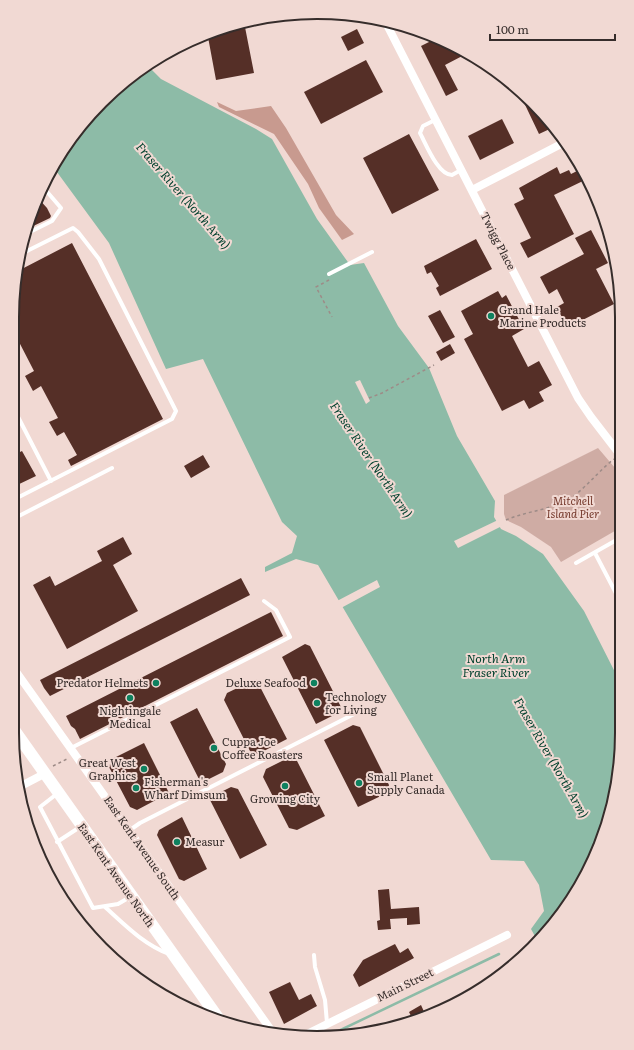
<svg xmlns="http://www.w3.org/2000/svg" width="634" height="1050" viewBox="0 0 634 1050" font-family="Literata,serif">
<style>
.green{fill:#cfaca4}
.forest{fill:#c89a8f}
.water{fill:#8dbba7}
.pier{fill:#f1d9d3}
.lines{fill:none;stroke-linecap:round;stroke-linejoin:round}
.stream{stroke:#8dbba7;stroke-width:2.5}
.building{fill:#552f27}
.path{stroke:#9d8b87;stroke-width:1.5;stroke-dasharray:3 3;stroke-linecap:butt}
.lane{stroke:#fff;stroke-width:4}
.street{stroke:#fff;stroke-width:8}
.secondary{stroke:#fff;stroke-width:12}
.poi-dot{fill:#0e815f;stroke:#f1d9d3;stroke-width:1.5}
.labels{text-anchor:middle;stroke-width:4;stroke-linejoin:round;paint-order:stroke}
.street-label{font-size:11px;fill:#362d2b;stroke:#f1d9d3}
.poi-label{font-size:11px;fill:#362d2b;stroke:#f1d9d3;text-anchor:start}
.park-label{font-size:11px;font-style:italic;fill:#763a2d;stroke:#f1d9d3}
.water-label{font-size:12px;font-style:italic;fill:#00412d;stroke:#f1d9d3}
.rim{fill:none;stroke:#362d2b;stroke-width:2}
</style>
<rect width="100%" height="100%" fill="#f1d9d3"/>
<path class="green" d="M598 448 621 475 620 528 561 562 551 547 521 527 506 520 504 514V495Z"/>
<path class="forest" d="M217 102 236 111 271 106 286 128 336 215 354 234 342 240 319 208 308 184 274 134 219 107Z"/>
<path class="water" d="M147 65 161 79 256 129 272 139 317 219 350 265 364 263 398 326 429 368 457 436 495 501 494 517 501 529 516 536 543 554 584 611 620 682 619 773 599 850 559 918 537 940 531 929 544 911 539 885 524 861 491 860 318 565 296 559 265 572V567L292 553 297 536 282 522 203 359 166 369 109 243 54 168 75 132 116 88Z"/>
<path class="pier" d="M360 380 370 401 366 404 355 382Z
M498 520 502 526 458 548 454 541Z
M377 580 380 587 341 608 337 601Z"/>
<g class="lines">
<path class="stream" d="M328 1036 499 954"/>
</g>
<path class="building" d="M244 22 254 73 216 80 208 37 215 36 214 30 219 28Z
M357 29 364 43 348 51 341 37Z
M437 38 452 43 468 53 445 65 458 90 446 96 421 46Z
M366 60 383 92 321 124 304 92Z
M517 88 546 116 554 127 539 134Z
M502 119 514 143 480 160 468 136Z
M409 134 439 190 392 214 363 158Z
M557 167 560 174 569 170 571 174 583 168 587 179 554 195 574 234 528 258 520 243 531 238 514 204 524 199 519 188Z
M37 197 47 208 51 216 50 218 27 229 35 200Z
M591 230 608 263 596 269 614 304 567 328 557 307 564 303 557 289 549 294 540 277 584 254 575 238Z
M476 239 492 269 440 296 436 288 439 286 431 272 427 274 424 266Z
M72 243 163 419 71 466 68 460 77 455 64 432 57 436 49 422 58 418 41 386 33 391 25 376 34 371 18 340 14 342 15 277 16 272Z
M498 291 502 298 506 295 524 329 512 336 528 367 539 361 552 385 539 392 544 401 529 409 524 400 502 411 464 339 473 334 461 311Z
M440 310 455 337 443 343 428 316Z
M450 344 455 353 441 361 436 352Z
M22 451 36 476 13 487 14 455Z
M203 455 210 467 191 478 184 466Z
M123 537 132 554 113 565 138 611 67 649 33 585 50 576 55 586 102 561 97 551Z
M241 578 250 595 50 696 44 688 40 680Z
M271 612 283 636 80 739 75 729 71 726 66 716Z
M305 644 310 646 341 707 340 712 316 724 282 657Z
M256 679 287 739 258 754 250 751 224 700 227 693Z
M197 708 226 764 223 772 201 783 170 722Z
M353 725 360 727 389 785 387 793 358 807 324 740Z
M144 743 169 793 137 810 130 807 109 767 112 759Z
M294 755 325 816 297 830 289 828 263 777 266 769Z
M231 787 238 789 267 845 240 859 209 798Z
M182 817 207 869 184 881 179 879 157 835 159 830Z
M389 889 391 909 419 907 420 924 407 925V918L390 919 391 929 378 930 377 921 380 920 378 890Z
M395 944 400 953 408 948 414 958 359 987 353 975 363 960Z
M290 982 299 1000 311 994 317 1006 284 1024 269 992Z
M421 1005 426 1016 414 1022 409 1012Z"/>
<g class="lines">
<path class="path" d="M329 280 316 287 332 317
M369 398 382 393 434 365
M506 520C529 510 555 510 575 495 589 484 600 470 614 459
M53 766 69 758"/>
<path class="lane" d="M435 120 423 126 420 133C426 144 438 175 452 175L461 170
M26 234 52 221 61 208 43 187
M329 274 372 252
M14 409 51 481
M13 500 172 419 176 411 99 259 78 232 73 228 21 254
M13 519 112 468
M595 553 620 601
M576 563 620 538
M13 637 15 629 13 619
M71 748 290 637 276 610 264 601
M58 793 40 807 93 908 118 904 130 897
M130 830 140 823 197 794 362 710
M57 842 80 827
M105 907C125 925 143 944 169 954
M314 955 315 967 325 1000 327 1023"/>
<path class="street" d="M385 21 578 398 591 417 621 456
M472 190 565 142
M12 666 271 1030
M21 786 44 774
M303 1036 507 935"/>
<path class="secondary" d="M12 727 221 1022"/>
</g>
<g class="poi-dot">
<circle cx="491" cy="316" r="4"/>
<circle cx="156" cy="683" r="4"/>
<circle cx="314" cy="683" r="4"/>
<circle cx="130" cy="698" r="4"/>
<circle cx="317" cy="703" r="4"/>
<circle cx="214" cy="748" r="4"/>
<circle cx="144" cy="769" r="4"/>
<circle cx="359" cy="783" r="4"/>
<circle cx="285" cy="786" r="4"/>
<circle cx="136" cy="788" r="4"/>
<circle cx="177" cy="842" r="4"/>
</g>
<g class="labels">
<g class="street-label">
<text transform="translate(498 241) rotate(63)" y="4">Twigg Place</text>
<text transform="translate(142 848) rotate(55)" y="4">East Kent Avenue South</text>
<text transform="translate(116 875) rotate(55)" y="4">East Kent Avenue North</text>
<text transform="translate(405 985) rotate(-26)" y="4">Main Street</text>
</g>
<g class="poi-label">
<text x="499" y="314">Grand Hale<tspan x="499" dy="13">Marine Products</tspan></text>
<text x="148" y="687" text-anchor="end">Predator Helmets</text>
<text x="306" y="687" text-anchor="end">Deluxe Seafood</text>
<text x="325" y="701">Technology<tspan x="325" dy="13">for Living</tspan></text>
<text x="130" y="715" text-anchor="middle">Nightingale<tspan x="130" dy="13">Medical</tspan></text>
<text x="222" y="746">Cuppa Joe<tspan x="222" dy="13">Coffee Roasters</tspan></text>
<text x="136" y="767" text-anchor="end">Great West<tspan x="136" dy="13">Graphics</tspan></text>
<text x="367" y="781">Small Planet<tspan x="367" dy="13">Supply Canada</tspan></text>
<text x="144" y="786">Fisherman's<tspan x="144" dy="13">Wharf Dimsum</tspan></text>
<text x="285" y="803" text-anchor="middle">Growing City</text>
<text x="185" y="846">Measur</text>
</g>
<g class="park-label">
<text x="573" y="505">Mitchell<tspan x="573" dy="13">Island Pier</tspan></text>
</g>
<g class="water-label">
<text transform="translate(183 196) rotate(49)" y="4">Fraser River (North Arm)</text>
<text transform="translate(371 460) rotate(56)" y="4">Fraser River (North Arm)</text>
<text x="496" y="663">North Arm<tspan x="496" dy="14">Fraser River</tspan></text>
<text transform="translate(551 758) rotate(60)" y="4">Fraser River (North Arm)</text>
</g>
</g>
<path d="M0 0H634V1050H0ZM317 19H317A298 298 0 0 1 615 317V733A298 298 0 0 1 317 1031H317A298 298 0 0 1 19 733V317A298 298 0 0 1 317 19Z" fill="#f1d9d3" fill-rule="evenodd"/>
<path class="rim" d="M317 19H317A298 298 0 0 1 615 317V733A298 298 0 0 1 317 1031H317A298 298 0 0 1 19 733V317A298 298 0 0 1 317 19Z"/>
<path d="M490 34v6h125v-6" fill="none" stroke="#362d2b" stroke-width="2"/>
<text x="496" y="34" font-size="12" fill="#362d2b" stroke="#f1d9d3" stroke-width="3" paint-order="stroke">100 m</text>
</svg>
